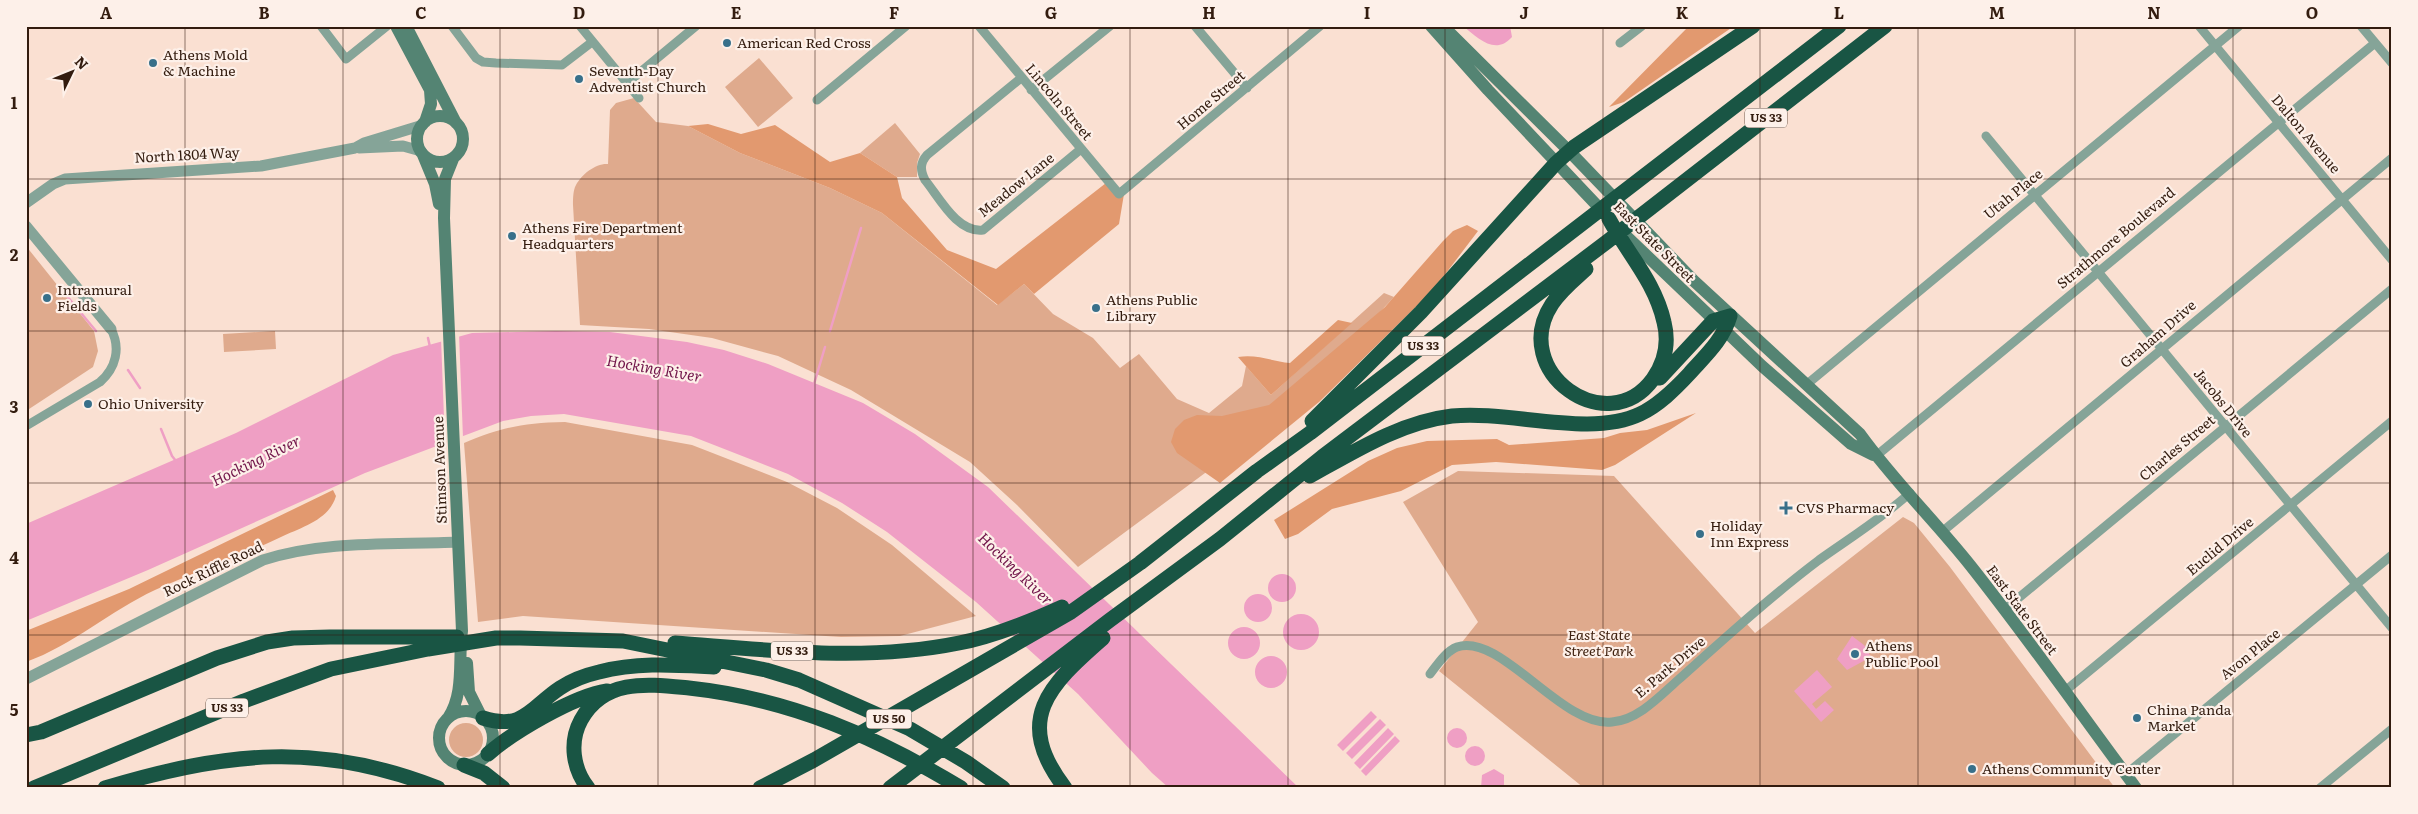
<svg xmlns="http://www.w3.org/2000/svg" width="2418" height="814" viewBox="0 0 2418 814" font-family="Literata,serif">
<style>
.green{fill:#dfaa8d}
.forest{fill:#e2996f}
.water{fill:#ef9fc4}
.pier{fill:#fae0d2}
.lines{fill:none;stroke-linecap:round;stroke-linejoin:round}
.stream{stroke:#ef9fc4;stroke-width:2.5}
.minor{stroke:#85a498;stroke-width:9}
.tertiary{stroke:#85a498;stroke-width:11}
.secondary{stroke:#548473;stroke-width:12}
.motorway{stroke:#195544;stroke-width:15}
.grid{fill:none;stroke:#331c0f;stroke-width:1;stroke-opacity:0.55}
.poi-dot{fill:#38708a;stroke:#fdf0e9;stroke-width:2}
.labels{text-anchor:middle;stroke-width:4.5;stroke-linejoin:round;paint-order:stroke}
.shield{fill:#fdf0e9;stroke:#705c50;stroke-width:1}
.shield-label{font-size:12px;font-weight:bold;fill:#331c0f}
.poi-label{font-size:14px;fill:#331c0f;stroke:#fdf0e9;text-anchor:start}
.street-label{font-size:14px;fill:#331c0f;stroke:#fdf0e9}
.park-label{font-size:14px;font-style:italic;fill:#3e200e;stroke:#fdf0e9}
.water-label{font-size:15px;font-style:italic;fill:#71154a;stroke:#fdf0e9}
.neatline{fill:none;stroke:#331c0f;stroke-width:2}
.grid-label{font-size:16px;text-anchor:middle;font-weight:bold;fill:#331c0f}
</style>
<rect width="100%" height="100%" fill="#fae0d2"/>
<path class="green" d="M759 58 793 98 758 127 725 87Z
M634 98 656 122 688 126 740 153 830 188 882 213 997 305 1024 284 1053 314 1093 338 1120 368 1139 354 1177 399 1209 413 1242 386 1246 366 1271 395 1384 293 1394 297 1282 416 1078 567 1017 505 970 462 851 390 778 356 712 338 649 329 580 325 573 205C573 199 573 190 576 185 582 174 596 163 608 164L610 110 616 103Z
M895 123 920 154 917 163V177H897L860 153Z
M26 246 94 331 98 351 93 367 26 411Z
M275 331 276 349 224 352 223 334Z
M565 422 692 445 787 482 837 508 892 545 976 616 900 636 841 637 523 616 478 622 464 443C503 427 523 423 565 422Z
M1458 471 1614 476 1755 633 1903 517 1914 523 1950 567 2115 788H1584L1439 671 1478 622 1403 502Z
M449 740a17 17 0 1 1 34 0a17 17 0 1 1-34 0Z"/>
<path class="forest" d="M1689 26H1734L1624 102 1609 107Z
M708 124 741 134 775 125 830 162 860 153 897 177 902 198 947 250 996 269 1106 183 1124 194 1119 224 1034 294 1024 284 998 305 882 213 830 188 740 153 688 126Z
M1467 225 1478 231 1434 289 1319 402 1220 483 1177 453 1171 442 1175 429 1184 420 1197 415 1222 416 1269 405 1385 307 1443 241 1453 231Z
M1338 320 1352 323 1271 395 1238 357C1257 354 1271 361 1290 363Z
M1696 413 1615 465 1602 470 1496 462 1452 465 1401 491 1332 509 1298 534 1285 539 1274 520 1368 461 1397 448 1427 441 1497 439 1509 445 1604 438 1620 433 1647 430Z
M333 490 336 496C329 520 302 527 281 537 240 557 196 571 155 590 110 611 73 645 26 662V631L129 589Z"/>
<path class="water" d="M1463 26H1510L1512 37C1495 56 1478 38 1463 26Z
M556 331 610 332 687 342 724 350 768 364 863 403 915 434 988 487 1299 788H1169L1152 773 1078 694 976 602 887 532 842 503 788 474 691 436 564 414 531 416 503 421 365 473 148 570 26 621V524L236 433 393 355 472 333Z
M1268 588a14 14 0 1 1 28 0a14 14 0 1 1-28 0Z
M1244 608a14 14 0 1 1 28 0a14 14 0 1 1-28 0Z
M1283 632a18 18 0 1 1 36 0a18 18 0 1 1-36 0Z
M1228 643a16 16 0 1 1 32 0a16 16 0 1 1-32 0Z
M1852 636 1864 645 1871 657 1847 670 1837 659Z
M1255 672a16 16 0 1 1 32 0a16 16 0 1 1-32 0Z
M1817 670 1832 687 1812 704 1816 709 1825 701 1834 710 1821 722 1794 691Z
M1371 711 1377 717 1343 751 1337 745Z
M1380 719 1386 725 1352 759 1346 753Z
M1388 728 1394 734 1360 769 1354 763Z
M1447 738a10 10 0 1 1 20 0a10 10 0 1 1-20 0Z
M1395 736 1400 741 1366 776 1361 771Z
M1465 756a10 10 0 1 1 20 0a10 10 0 1 1-20 0Z
M1494 769 1504 775V788H1481L1482 775Z"/>
<path class="pier" d="M459 334 463 438 445 445 441 338Z"/>
<g class="lines">
<path class="stream" d="M61 289 96 331
M830 331 861 228
M428 338 430 347
M128 370 140 388
M814 384 825 347
M161 429 172 456 176 461"/>
<path class="minor" d="M321 26 346 59 387 26
M452 26 476 58 483 62 496 63 562 65 592 42
M580 26 639 98
M979 26 1119 194 1320 26
M1195 26 1247 88
M2199 26 2392 260
M2361 26 2392 63
M1620 43 1642 26
M1021 78 927 155C920 163 920 170 925 180 939 197 957 233 983 230L1081 149
M626 84 696 26
M1031 90 1110 26
M817 100 906 26
M1986 136 2392 628
M1806 385 2239 26
M26 426 100 382C116 368 121 348 111 329
M1876 456 2375 43
M1943 531 2392 158
M2004 610 2392 289
M1430 674C1437 665 1446 651 1457 647 1501 632 1562 728 1612 722 1638 720 1660 696 1678 680 1724 639 1770 597 1819 560 1850 538 1882 518 1910 493
M2065 691 2392 421
M2126 774 2392 555
M2320 788 2392 729"/>
<path class="tertiary" d="M359 148 403 146 421 151
M26 203 53 184 65 179 261 166 355 148 364 143 423 125
M26 226 111 329
M26 679 263 560C325 540 394 545 458 542"/>
<path class="secondary" d="M396 26 430 90 431 104 425 122
M406 26 456 123
M1431 26 1488 90 1606 215
M1443 26 1569 151 1694 281 1860 434C1893 480 1935 521 1970 565 2028 638 2081 714 2136 788
M417 139a23 23 0 1 1 46 0a23 23 0 1 1-46 0Z
M423 155 435 184 439 204
M1621 231 1762 366 1851 444 1873 455
M467 663 469 692 481 716
M439 738a27 27 0 1 1 54 0a27 27 0 1 1-54 0Z
M448 718C465 693 458 660 462 631L444 218 445 179 453 159"/>
<path class="motorway" d="M1586 269C1574 280 1561 290 1552 304 1508 371 1607 442 1653 379 1665 362 1669 342 1664 322 1655 282 1628 254 1609 219
M1660 378 1713 321 1730 316
M1312 421 1421 312 1556 163 1574 147 1753 26
M1310 476C1355 451 1401 422 1452 416 1509 410 1590 438 1640 414 1659 405 1675 389 1689 374 1706 355 1723 340 1730 316
M675 643C769 650 866 662 959 643 995 636 1029 622 1062 607
M483 718C524 731 531 707 560 688 572 680 586 675 599 672 638 662 675 665 714 667
M26 735 41 732 217 658 267 642 293 638 330 637H457
M488 754C513 732 574 696 607 691
M464 765 484 773 503 788
M34 788 244 701 331 669 428 649 496 638H520L623 641 766 670 799 680 910 729 966 762 1003 788
M105 788C225 752 319 741 438 788
M588 788C573 769 569 742 581 720 604 678 648 684 689 688 790 699 875 736 961 788
M760 788 814 760 1071 612 1140 563 1257 471 1310 433 1839 26
M890 788 1110 620 1220 539 1322 457 1608 241 1885 26
M1065 788C1013 720 1048 686 1103 638"/>
</g>
<path class="grid" d="M185 26V788M343 26V788M500 26V788M658 26V788M815 26V788M973 26V788M1130 26V788M1288 26V788M1445 26V788M1603 26V788M1760 26V788M1918 26V788M2075 26V788M2233 26V788M26 179H2392M26 331H2392M26 483H2392M26 635H2392"/>
<g class="poi-dot">
<circle cx="727" cy="43" r="5"/>
<circle cx="153" cy="63" r="5"/>
<circle cx="579" cy="79" r="5"/>
<circle cx="512" cy="236" r="5"/>
<circle cx="47" cy="298" r="5"/>
<circle cx="1096" cy="308" r="5"/>
<circle cx="88" cy="404" r="5"/>
<path d="M1783.5 500.5h5v5h5v5h-5v5h-5v-5h-5v-5h5z"/>
<circle cx="1700" cy="534" r="5"/>
<circle cx="1855" cy="654" r="5"/>
<circle cx="2137" cy="718" r="5"/>
<circle cx="1972" cy="769" r="5"/>
</g>
<g class="labels">
<g class="shield">
<rect x="1745" y="108.5" width="42" height="19" rx="4"/>
<rect x="1402" y="336.5" width="42" height="19" rx="4"/>
<rect x="771" y="641.5" width="42" height="19" rx="4"/>
<rect x="206" y="698.5" width="42" height="19" rx="4"/>
<rect x="866.5" y="709.5" width="45" height="19" rx="4"/>
</g>
<g class="shield-label">
<text x="1766" y="122">US 33</text>
<text x="1423" y="350">US 33</text>
<text x="792" y="655">US 33</text>
<text x="227" y="712">US 33</text>
<text x="889" y="723">US 50</text>
</g>
<g class="poi-label">
<text x="737" y="48">American Red Cross</text>
<text x="163" y="60">Athens Mold<tspan x="163" dy="16">&amp; Machine</tspan></text>
<text x="589" y="76">Seventh-Day<tspan x="589" dy="16">Adventist Church</tspan></text>
<text x="522" y="233">Athens Fire Department<tspan x="522" dy="16">Headquarters</tspan></text>
<text x="57" y="295">Intramural<tspan x="57" dy="16">Fields</tspan></text>
<text x="1106" y="305">Athens Public<tspan x="1106" dy="16">Library</tspan></text>
<text x="98" y="409">Ohio University</text>
<text x="1796" y="513">CVS Pharmacy</text>
<text x="1710" y="531">Holiday<tspan x="1710" dy="16">Inn Express</tspan></text>
<text x="1865" y="651">Athens<tspan x="1865" dy="16">Public Pool</tspan></text>
<text x="2147" y="715">China Panda<tspan x="2147" dy="16">Market</tspan></text>
<text x="1982" y="774">Athens Community Center</text>
</g>
<g class="street-label">
<text transform="translate(1211 100) rotate(-40)" y="5">Home Street</text>
<text transform="translate(1059 102) rotate(50)" y="5">Lincoln Street</text>
<text transform="translate(2306 134) rotate(50)" y="5">Dalton Avenue</text>
<text transform="translate(187 155) rotate(-3)" y="5">North 1804 Way</text>
<text transform="translate(1016 185) rotate(-39)" y="5">Meadow Lane</text>
<text transform="translate(2013 194) rotate(-39)" y="5">Utah Place</text>
<text transform="translate(2116 238) rotate(-40)" y="5">Strathmore Boulevard</text>
<text transform="translate(1654 242) rotate(45)" y="5">East State Street</text>
<text transform="translate(2158 334) rotate(-41)" y="5">Graham Drive</text>
<text transform="translate(2223 403) rotate(51)" y="5">Jacobs Drive</text>
<text transform="translate(2177 448) rotate(-40)" y="5">Charles Street</text>
<text transform="translate(440 470) rotate(-92)" y="5">Stimson Avenue</text>
<text transform="translate(2220 546) rotate(-40)" y="5">Euclid Drive</text>
<text transform="translate(213 569) rotate(-26)" y="5">Rock Riffle Road</text>
<text transform="translate(2022 610) rotate(53)" y="5">East State Street</text>
<text transform="translate(2250 654) rotate(-39)" y="5">Avon Place</text>
<text transform="translate(1670 667) rotate(-40)" y="5">E. Park Drive</text>
</g>
<g class="park-label">
<text x="1599" y="640">East State<tspan x="1599" dy="16">Street Park</tspan></text>
</g>
<g class="water-label">
<text transform="translate(654 369) rotate(10)" y="5">Hocking River</text>
<text transform="translate(256 461) rotate(-26)" y="5">Hocking River</text>
<text transform="translate(1015 569) rotate(44)" y="5">Hocking River</text>
</g>
</g>
<rect width="2418" height="814" fill="none" stroke="#fdf0e9" stroke-width="55"/>
<g transform="translate(72 72) rotate(47)" stroke="#fdf0e9" stroke-width="4" paint-order="stroke">
<path d="M0-4L9 19L0 12L-9 19Z" fill="#331c0f"/>
<text y="-8" font-size="14" font-weight="bold" text-anchor="middle" fill="#331c0f">N</text>
</g>
<rect x="28" y="28" width="2362" height="758" class="neatline"/>
<g class="grid-label">
<text x="106" y="19">A</text>
<text x="264" y="19">B</text>
<text x="421" y="19">C</text>
<text x="579" y="19">D</text>
<text x="736" y="19">E</text>
<text x="894" y="19">F</text>
<text x="1051" y="19">G</text>
<text x="1209" y="19">H</text>
<text x="1367" y="19">I</text>
<text x="1524" y="19">J</text>
<text x="1682" y="19">K</text>
<text x="1839" y="19">L</text>
<text x="1997" y="19">M</text>
<text x="2154" y="19">N</text>
<text x="2312" y="19">O</text>
<text x="14" y="109">1</text>
<text x="14" y="261">2</text>
<text x="14" y="413">3</text>
<text x="14" y="564">4</text>
<text x="14" y="716">5</text>
</g>
</svg>
